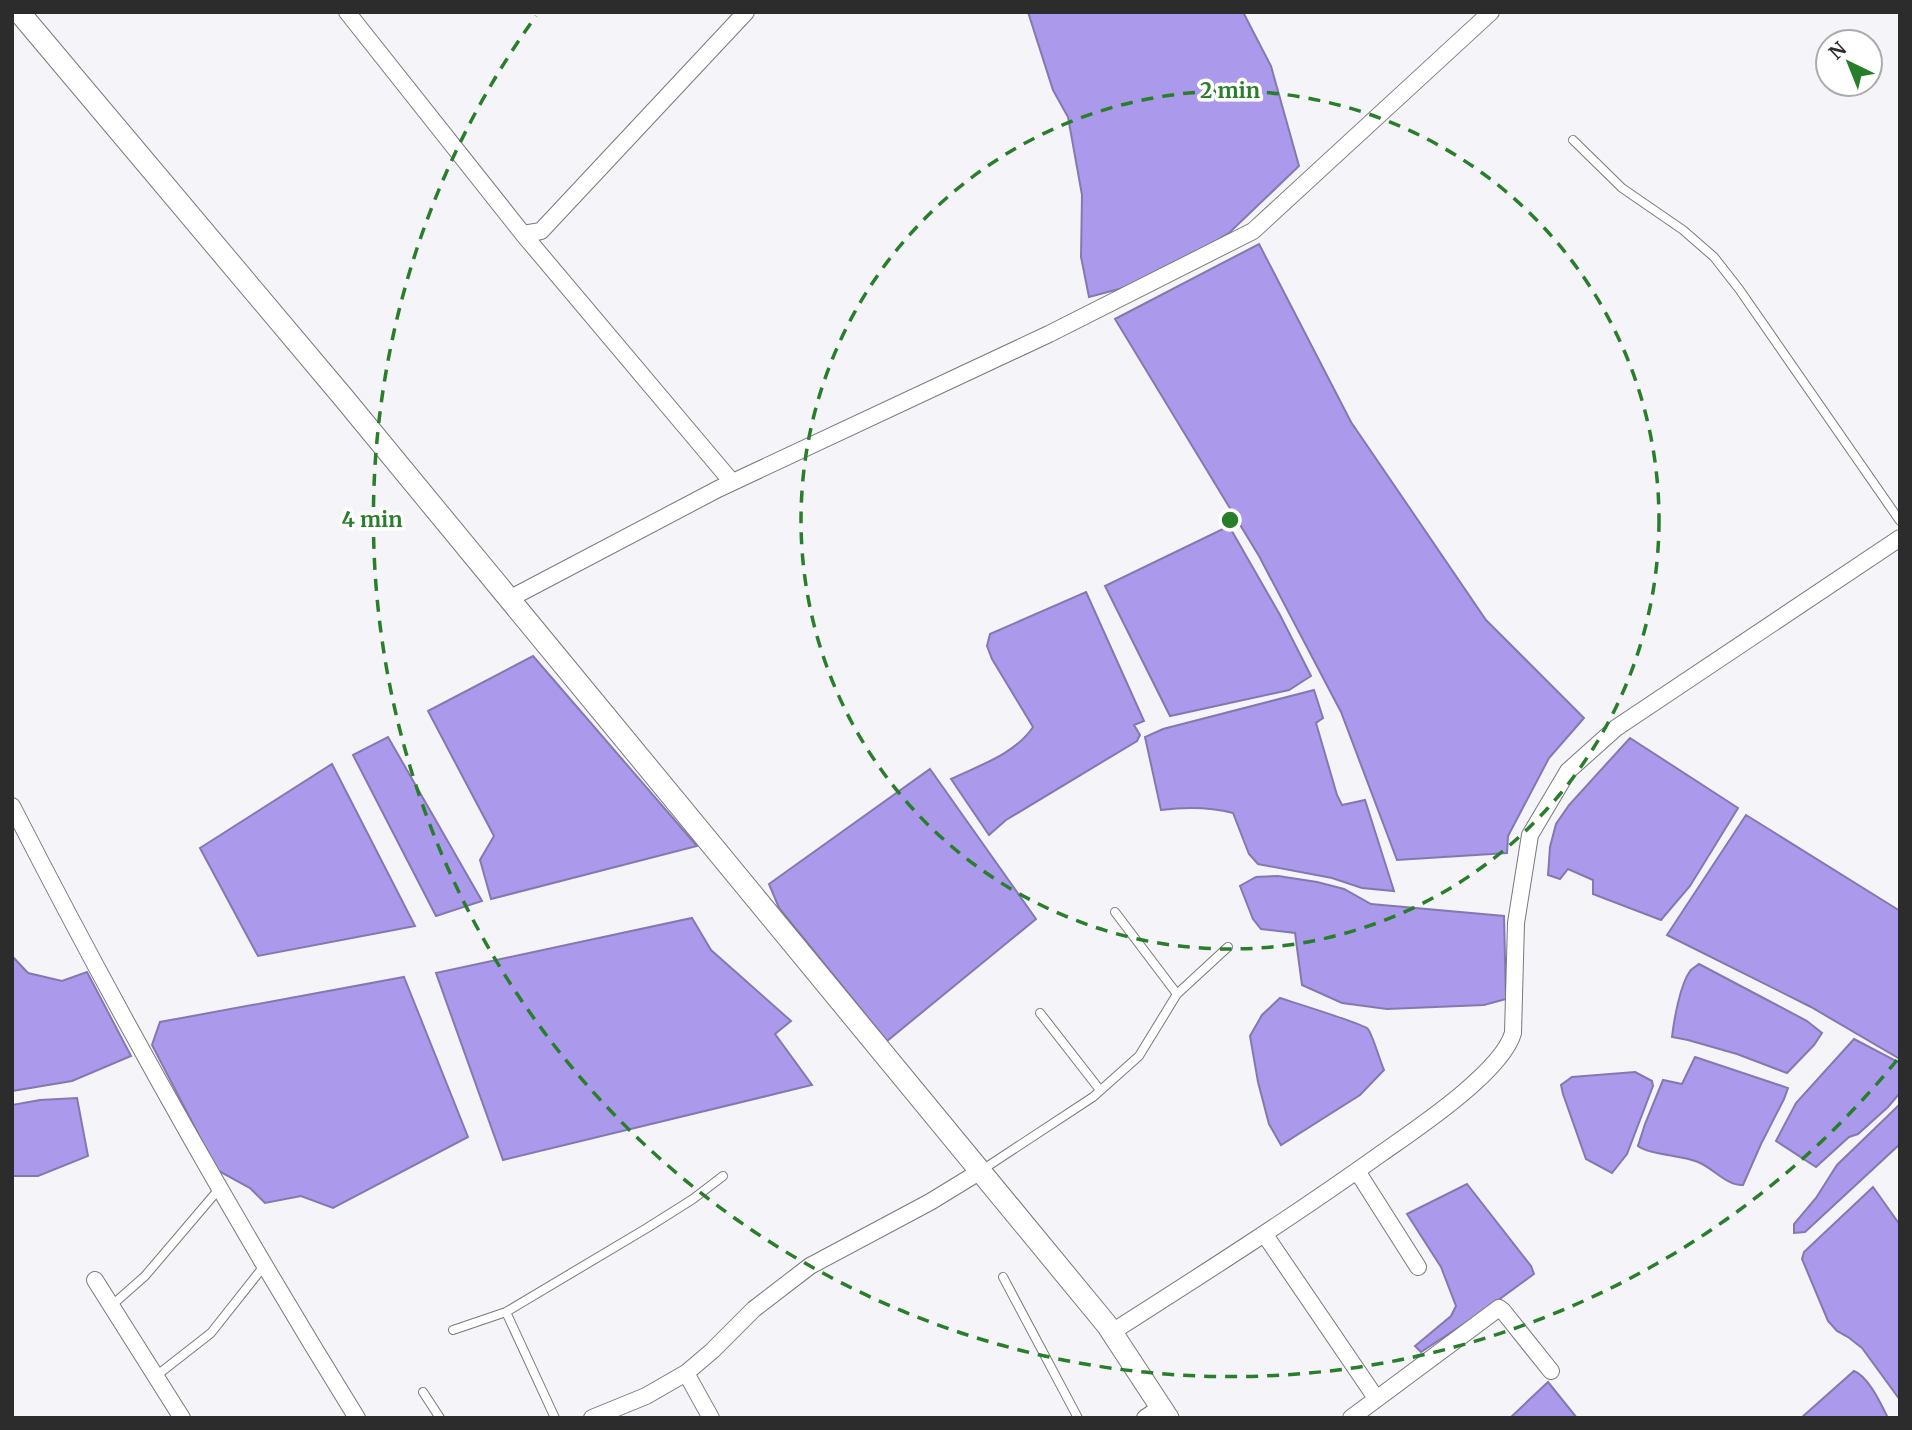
<svg xmlns="http://www.w3.org/2000/svg" width="1912" height="1430" viewBox="0 0 1912 1430" font-family="Merriweather,serif">
<style>
.water{fill:#ab99eb;stroke:#8578b2;stroke-width:2}
.lines{fill:none;stroke-linecap:round;stroke-linejoin:round}
.lane-casing{stroke:#79797c;stroke-width:10}
.street-casing{stroke:#79797c;stroke-width:18}
.secondary-casing{stroke:#79797c;stroke-width:23}
.lane{stroke:#fff;stroke-width:8}
.street{stroke:#fff;stroke-width:16}
.secondary{stroke:#fff;stroke-width:21}
.ring{fill:none;stroke:#297e2b;stroke-width:3.5;stroke-dasharray:12 9}
.centre{fill:#297e2b;stroke:#fff;stroke-width:3.5}
.ring-label{font-size:21px;text-anchor:middle;font-weight:bold;fill:#297e2b;stroke:#fff;stroke-width:7;stroke-linejoin:round;paint-order:stroke}
</style>
<rect width="100%" height="100%" fill="#f5f4f8"/>
<path class="water" d="M1028 12H1243L1271 66 1299 166 1229 233 1149 281 1089 297 1081 257 1082 195 1068 117 1053 90Z
M1259 244 1351 422 1486 620 1584 718 1549 758 1508 836 1507 853 1397 860 1341 712 1259 556 1115 319Z
M1229 526 1280 615 1311 676 1289 690 1170 716 1105 586Z
M1086 592 1144 721 1134 725 1140 735 1137 741 1006 820 989 835 951 779C980 765 1015 754 1033 727L992 659 987 646 990 634Z
M533 656 697 846 491 899 480 860 494 836 428 711Z
M1314 690 1323 718 1316 723 1337 795 1342 805 1365 800 1394 891 1362 888 1332 878 1258 864 1249 854 1233 813C1210 807 1185 807 1161 810L1145 737 1163 729Z
M388 737 482 901 436 916 353 755Z
M1630 738 1738 808 1690 886 1661 920 1593 894V880L1568 869 1560 879 1548 875 1550 847 1556 824 1569 805Z
M332 764 415 926 258 956 200 848Z
M930 769 1036 919 887 1041 779 908 769 884Z
M1746 815 1900 911V1059L1811 1007 1667 935Z
M1278 876 1317 882 1344 889 1371 904 1504 916 1506 999 1484 1005 1387 1009 1342 1003 1302 985 1295 933 1261 929 1253 919 1240 886 1256 877Z
M692 918 711 950 791 1021 775 1034 812 1085 503 1160 436 973Z
M12 956 28 973 62 981 87 972 131 1056 72 1081 12 1091Z
M1699 964 1807 1021 1822 1033 1814 1045 1787 1073 1737 1054 1688 1040 1672 1037C1674 1020 1680 985 1690 971 1691 969 1697 966 1699 964Z
M404 977 468 1137 333 1208 301 1196 265 1203 250 1188 217 1170 152 1045 160 1022Z
M1280 998C1292 1002 1364 1024 1368 1029 1373 1036 1380 1061 1384 1070L1360 1095 1281 1145 1269 1124 1258 1082 1250 1036 1262 1015Z
M1854 1039 1900 1063V1093L1888 1107 1858 1134 1849 1137 1816 1167 1776 1141 1796 1103Z
M1695 1057 1788 1088 1784 1099 1761 1144 1743 1185C1727 1186 1713 1168 1698 1162 1681 1155 1650 1155 1638 1146L1645 1124 1663 1080 1682 1084Z
M1635 1072 1652 1081 1653 1086 1627 1154 1612 1173 1586 1159 1563 1094 1561 1085 1572 1077Z
M77 1098 88 1156 38 1176H12V1105L40 1100Z
M1900 1104V1144L1805 1232 1794 1233V1224L1816 1198 1837 1165Z
M1467 1184 1531 1266 1534 1274 1482 1312 1421 1352 1415 1346 1451 1316 1456 1306 1441 1267 1407 1214Z
M1873 1187 1900 1225V1400L1862 1348 1848 1337 1837 1331 1828 1321 1802 1259 1804 1252Z
M1854 1371C1868 1376 1881 1404 1888 1418H1801Z
M1548 1382 1577 1418H1510Z"/>
<g class="lines">
<defs>
<path id="lane" d="M1573 140 1622 188 1683 230 1714 257 1739 289 1900 521
M1115 912 1177 994
M1040 1013 1100 1090
M982 1170 1093 1097 1139 1056 1177 994 1228 947
M1003 1277 1078 1418
M111 1306 145 1276 219 1189
M506 1312 555 1418
M453 1330 506 1312 647 1228 693 1199 723 1176
M156 1376 211 1333 264 1266
M423 1392 440 1418"/>
<path id="street" d="M347 12 523 234 541 231 746 12
M523 234 732 482
M509 599 718 489 1049 334 1253 231 1491 12
M12 806C119 1015 233 1218 357 1418
M1357 1171 1418 1267
M1265 1235 1376 1398
M95 1280 182 1418
M1112 1332C1203 1274 1294 1216 1382 1153 1416 1129 1502 1072 1513 1033L1516 923 1530 835 1568 771 1616 728 1900 538
M686 1373 711 1418
M592 1418 646 1396 686 1373 712 1351 754 1309 810 1266 930 1202 979 1172
M1145 1418 1161 1407
M1351 1418 1499 1308 1503 1311 1551 1371"/>
<path id="secondary" d="M19 12 343 397 1107 1325 1168 1418"/>
</defs>
<use href="#lane" class="lane-casing"/>
<use href="#street" class="street-casing"/>
<use href="#secondary" class="secondary-casing"/>
<use href="#lane" class="lane"/>
<use href="#street" class="street"/>
<use href="#secondary" class="secondary"/>
</g>
<g class="ring">
<circle cx="1230" cy="520" r="429"/>
<path d="M1897 1060A858 858 0 0 1 536 16"/>
</g>
<circle cx="1230" cy="520" r="10" class="centre"/>
<g class="ring-label">
<text x="1230" y="98">2 min</text>
<text x="372" y="527">4 min</text>
</g>
<rect width="1912" height="1430" fill="none" stroke="#2c2c2d" stroke-width="28"/>
<g transform="translate(1849 63) rotate(317)"><circle r="33" fill="#ffffff" stroke="#ababab" stroke-width="2"/>
<path d="M0-5L12 26L0 18L-12 26Z" fill="#297e2b"/>
<text y="-10" font-size="19" font-weight="bold" text-anchor="middle" fill="#2c2c2d">N</text>
</g>
</svg>
